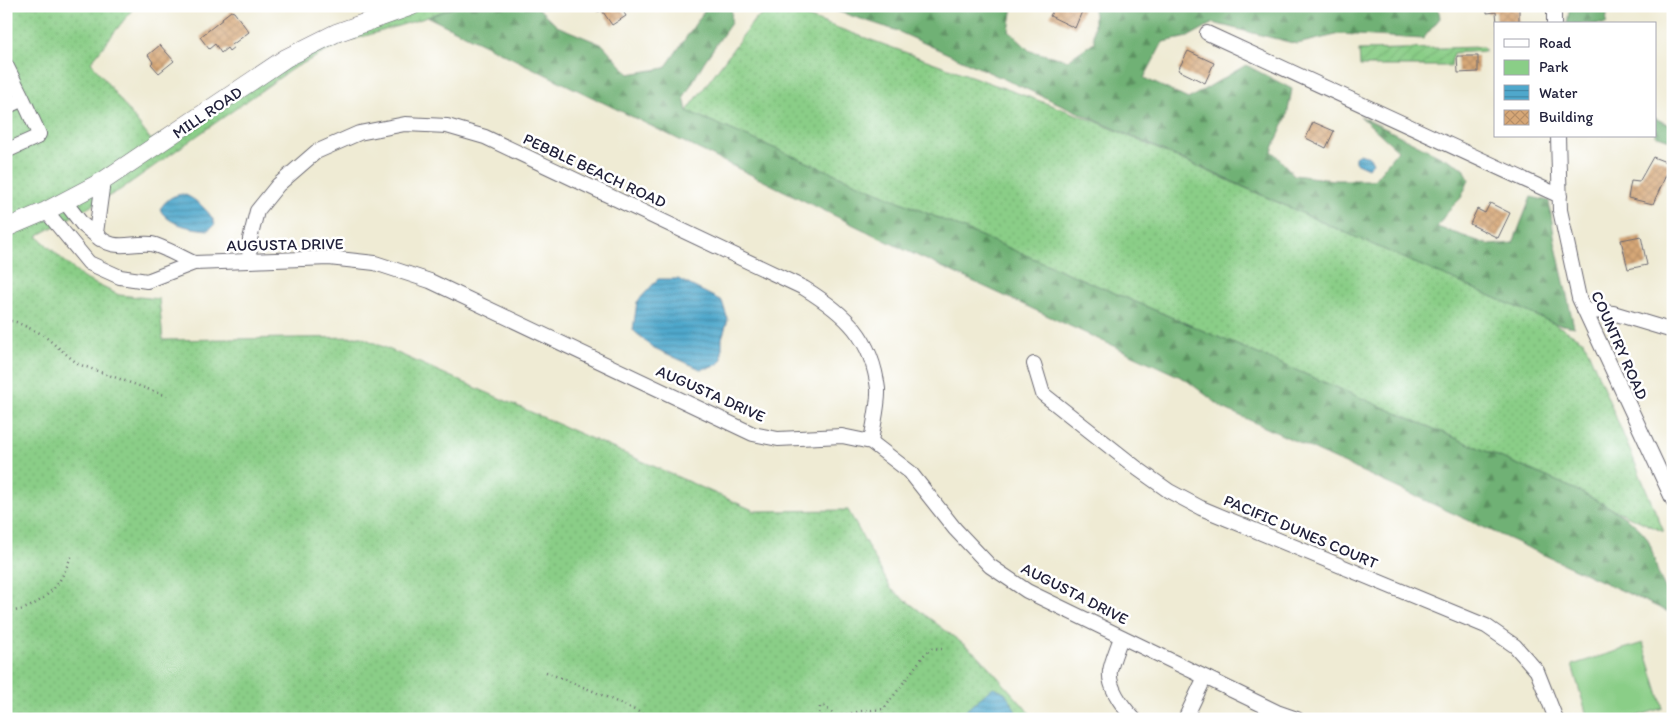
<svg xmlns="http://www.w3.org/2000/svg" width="1679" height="725" viewBox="0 0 1679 725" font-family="Itim,sans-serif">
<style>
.grass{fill:url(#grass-dots);stroke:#567861}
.forest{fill:url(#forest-firs);stroke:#486a58}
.park{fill:#8ace87;stroke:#567861}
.garden{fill:url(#garden-furrows);stroke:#567861}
.water{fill:url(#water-rules);stroke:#386584}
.building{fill:url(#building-cross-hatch)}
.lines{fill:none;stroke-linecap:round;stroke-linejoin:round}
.minor-casing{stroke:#6a6871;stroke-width:16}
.major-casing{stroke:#6a6871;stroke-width:19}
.path{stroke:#6a6871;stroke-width:2.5;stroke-dasharray:1 4;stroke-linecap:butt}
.minor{stroke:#fff;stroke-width:14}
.major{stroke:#fff;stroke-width:18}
.labels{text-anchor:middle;stroke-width:5;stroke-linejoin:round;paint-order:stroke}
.street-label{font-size:16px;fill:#22223b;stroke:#fff}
</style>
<defs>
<pattern id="grass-dots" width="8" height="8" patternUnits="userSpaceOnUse" patternTransform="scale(1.25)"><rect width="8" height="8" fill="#8ace87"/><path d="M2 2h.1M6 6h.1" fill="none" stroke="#77b175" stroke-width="1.8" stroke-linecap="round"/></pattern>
<pattern id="forest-firs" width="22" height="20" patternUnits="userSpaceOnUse" patternTransform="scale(1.25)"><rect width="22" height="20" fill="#6fb174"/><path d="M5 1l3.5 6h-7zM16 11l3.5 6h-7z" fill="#5b9060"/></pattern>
<pattern id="garden-furrows" width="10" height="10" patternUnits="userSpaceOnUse" patternTransform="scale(1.25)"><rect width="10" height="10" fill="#8ace87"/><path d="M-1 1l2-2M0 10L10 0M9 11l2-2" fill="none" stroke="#77b175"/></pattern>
<pattern id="water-rules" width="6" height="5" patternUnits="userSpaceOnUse" patternTransform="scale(1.25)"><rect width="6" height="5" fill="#4fa8cc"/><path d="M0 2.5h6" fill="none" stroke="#4188a7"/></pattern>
<pattern id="building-cross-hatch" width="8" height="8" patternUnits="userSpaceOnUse" patternTransform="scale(1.25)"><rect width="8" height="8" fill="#d6a777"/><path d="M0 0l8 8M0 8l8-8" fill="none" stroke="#b78f68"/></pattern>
</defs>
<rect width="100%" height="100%" fill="#fff"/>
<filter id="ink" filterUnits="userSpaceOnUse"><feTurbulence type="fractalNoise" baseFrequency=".02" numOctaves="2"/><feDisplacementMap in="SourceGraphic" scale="10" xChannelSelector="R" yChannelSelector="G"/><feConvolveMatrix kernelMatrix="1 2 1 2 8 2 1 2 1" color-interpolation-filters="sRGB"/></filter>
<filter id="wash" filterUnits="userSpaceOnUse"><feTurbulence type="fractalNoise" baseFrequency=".0096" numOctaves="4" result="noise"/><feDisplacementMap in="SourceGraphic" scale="20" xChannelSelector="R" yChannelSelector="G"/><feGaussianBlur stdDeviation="1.12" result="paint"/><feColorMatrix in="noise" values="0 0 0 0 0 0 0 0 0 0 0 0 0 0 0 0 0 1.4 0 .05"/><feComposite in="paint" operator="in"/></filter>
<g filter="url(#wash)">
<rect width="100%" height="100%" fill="#efebd4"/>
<path class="grass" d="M6 6H135L91 62 151 140 392 6H456L428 17 345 42 292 69 120 190 37 236 83 278 119 295 159 299 163 340 361 337 755 511 848 510 891 589 979 656 1035 719H6Z
M780 7 1095 121 1362 240 1553 323 1584 341 1664 532 1615 510 1568 486 687 111 755 19Z"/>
<path class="forest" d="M457 6H536L557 26 603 45 629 74 665 68 707 7 706 6H732L731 23 704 62 684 97 687 111 1568 486C1588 496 1636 518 1647 538 1653 549 1654 563 1659 575 1665 590 1673 597 1673 614L1223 408 1185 379 907 251 428 17Z
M821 6H936L948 10 959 6H1013L1009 31 1030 51 1068 60 1094 42V6H1438L1440 18 1423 39 1340 34 1297 44 1213 23 1188 37 1163 42 1144 78 1188 99 1246 65 1292 89 1287 116 1272 151 1294 175 1334 180H1374L1398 150 1360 116 1464 168 1469 180 1461 198 1447 212 1437 227 1490 245 1513 243 1531 197 1549 201 1555 242 1574 327 1553 323 1362 240 895 30Z
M1570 6H1608L1606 24H1567Z
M1655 118 1673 127V141L1655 135Z"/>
<path class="park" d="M1643 643 1663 708 1628 719H1588L1572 665Z"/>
<path class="garden" d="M1483 47 1485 51 1453 53 1451 66H1360L1359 50Z"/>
<path class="water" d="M1359 154 1370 157 1373 163 1368 168 1355 162V157Z
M183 194C195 198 211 212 215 224L209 230C194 229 167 225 160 209 166 200 172 195 183 194Z
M658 279H678L722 301 728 320 722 338V361L713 367 700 369 652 347 633 330 637 302Z
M993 687C1010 692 1012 705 1019 719H956Z"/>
<g id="blocks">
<path class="building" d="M598 6H620L626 16 612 25 601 9 599 12 596 7Z
M1055 6H1077L1083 9 1075 28 1050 16Z
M1487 6H1519V24H1497L1496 12 1487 13Z
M231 11 234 12 249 32 232 45 234 47 229 51 227 48 221 53 215 44 209 49 200 37 223 19 222 18Z
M160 45 174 61 159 73 151 64 153 62 148 55Z
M1188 51 1214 63 1205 83 1178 70Z
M1457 56H1478V72L1458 73Z
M1313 122 1334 131 1326 148 1306 138Z
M1653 157 1671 164 1653 204 1628 198 1631 181 1639 182Z
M1490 203 1510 213 1498 238 1470 224 1477 209 1485 213Z
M1641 236 1647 265 1628 269 1621 240Z"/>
</g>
</g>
<g filter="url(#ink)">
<use href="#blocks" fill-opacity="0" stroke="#6a6871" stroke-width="1"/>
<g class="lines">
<defs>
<path id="minor" d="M1554 24V6
M1207 33 1560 196
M6 65 23 99 6 107
M1558 136 1560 210 1579 298 1673 500
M6 151 37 137 39 134 23 99
M103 181 96 233C111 253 130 242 151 244 163 246 182 258 194 263
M65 202 82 224 100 239
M46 211 89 263 120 277 147 281 194 263 329 258 375 263 430 281 753 434 778 439 842 436 871 442 910 472 955 529 990 566 1027 591 1277 712 1297 719
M249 261 250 239 257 211 278 185 316 152 359 133 405 124 447 126 485 137 804 288C846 314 872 338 878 389 879 404 873 426 871 442
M1584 310 1613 313 1673 331
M1034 364 1043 394 1138 469 1169 491 1201 508 1486 626 1515 646 1537 671 1556 719
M1121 637C1118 647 1112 660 1110 671 1108 688 1123 707 1134 719
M1185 719 1205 677"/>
<path id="major" d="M6 228 46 211 103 181 286 58 336 33 412 6"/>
</defs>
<use href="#minor" class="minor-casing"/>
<use href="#major" class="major-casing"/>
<path class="path" d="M6 320 16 322 42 334 78 364 167 396
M6 610C25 615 51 595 60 580 65 572 68 563 72 555
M546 672 593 691 654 719
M826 719 819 715 820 707 824 706 836 716
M827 719 862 711 884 709 924 655 932 648 942 649
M881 719 884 709"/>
<use href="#minor" class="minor"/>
<use href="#major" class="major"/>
</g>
</g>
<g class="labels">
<g class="street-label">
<text transform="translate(207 112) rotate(-34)" y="6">MILL ROAD</text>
<text transform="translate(595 170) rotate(25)" y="6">PEBBLE BEACH ROAD</text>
<text transform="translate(285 244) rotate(-1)" y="6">AUGUSTA DRIVE</text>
<text transform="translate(1620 345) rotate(66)" y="6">COUNTRY ROAD</text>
<text transform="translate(711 393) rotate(24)" y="6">AUGUSTA DRIVE</text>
<text transform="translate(1301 531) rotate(23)" y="6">PACIFIC DUNES COURT</text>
<text transform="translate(1075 593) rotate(27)" y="6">AUGUSTA DRIVE</text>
</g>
</g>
<rect width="1679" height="725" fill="none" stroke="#fff" stroke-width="25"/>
<rect x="1494" y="22" width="162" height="115" fill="#ffffff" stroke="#a7a7b1"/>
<rect x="1504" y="39" width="25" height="8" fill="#ffffff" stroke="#a7a7b1"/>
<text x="1539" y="48" font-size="15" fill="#22223b">Road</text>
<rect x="1504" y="60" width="25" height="15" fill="#8ace87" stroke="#a7a7b1"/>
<text x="1539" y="72" font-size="15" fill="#22223b">Park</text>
<rect x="1504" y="85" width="25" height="15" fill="url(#water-rules)" stroke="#a7a7b1"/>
<text x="1539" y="98" font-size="15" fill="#22223b">Water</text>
<rect x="1504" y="110" width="25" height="15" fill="url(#building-cross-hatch)" stroke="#a7a7b1"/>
<text x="1539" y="122" font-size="15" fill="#22223b">Building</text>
</svg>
